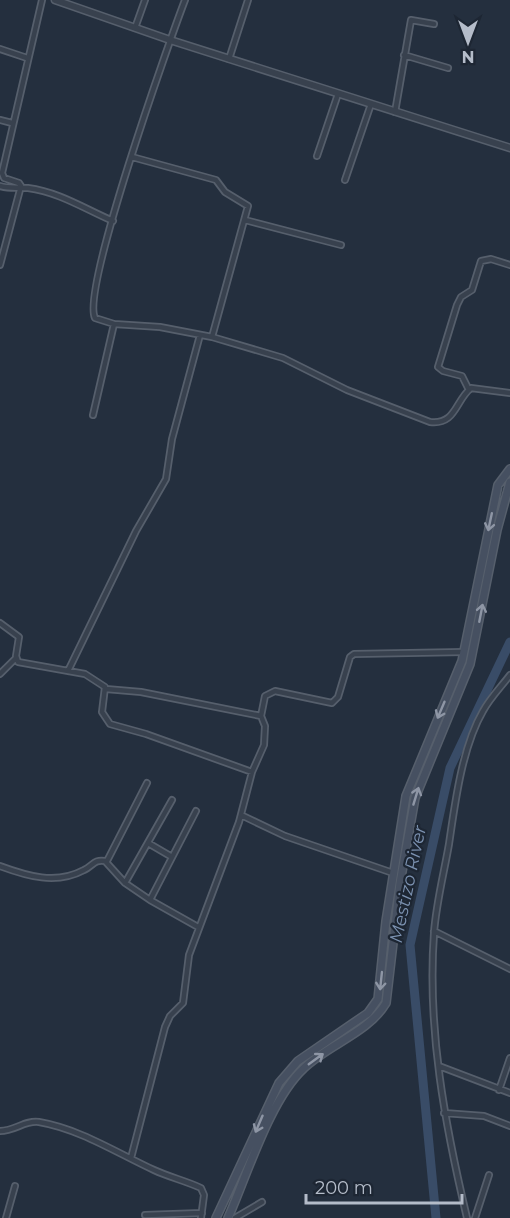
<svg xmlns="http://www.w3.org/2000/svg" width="510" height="1218" viewBox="0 0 510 1218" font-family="Montserrat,sans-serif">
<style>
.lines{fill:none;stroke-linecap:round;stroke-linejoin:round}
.river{stroke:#394c67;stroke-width:9}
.minor-casing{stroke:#565f6c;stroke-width:8}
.tertiary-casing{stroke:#565f6c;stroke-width:9}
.secondary-casing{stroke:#565f6c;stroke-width:10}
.minor{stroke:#38414e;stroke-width:4.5}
.tertiary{stroke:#38414e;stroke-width:6}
.secondary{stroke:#465061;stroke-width:7}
.oneway{stroke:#8e96a5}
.labels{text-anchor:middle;stroke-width:4.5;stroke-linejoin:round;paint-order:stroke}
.water-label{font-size:18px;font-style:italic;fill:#7c92b1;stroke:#1d2633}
</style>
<rect width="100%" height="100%" fill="#242f3e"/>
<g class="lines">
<path class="river" d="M436 1218 410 945 450 768 510 642"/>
<defs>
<path id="minor" d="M185 0C169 42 81 290 95 318L114 324 160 327 212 337 283 358 347 390 430 422C456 425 455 401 471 388L510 393
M135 28 145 0
M0 49 27 58
M404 55 448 68
M229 59 248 0
M395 112 411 20 434 24
M0 120 12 123
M317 156 338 94
M132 157 216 180 225 192 248 206 212 337
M345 180 371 104
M0 186C10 189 18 187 28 188 59 192 85 209 113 221
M245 220 341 245
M0 265 21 186 19 183 4 178 2 173 42 0
M469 390 462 376 443 371 438 367 457 305 461 297 472 290 481 261 491 259 510 265
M93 415 114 324
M0 623 19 637 16 656 18 662 85 674 105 687 102 712 110 724 146 734 252 772
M68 671 136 531 166 479 172 439 200 335
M0 674 16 658
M106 689 141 692 261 716
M241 815 285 836 393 873
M148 843 172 857
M107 861 147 783
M0 866C27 876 56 885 84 870 93 866 94 859 105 861L125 883 150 900 198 927
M125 883 172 800
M150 900 196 811
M434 931 510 969
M439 1066 510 1093
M499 1090 510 1058
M444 1113 484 1116 510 1126
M0 1131C15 1131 25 1120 39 1122 80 1129 117 1153 154 1170 169 1177 186 1181 201 1188L204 1195 201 1218
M131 1158 165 1027 170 1016 183 1003 189 955 239 822 252 772 264 745 265 726 261 716 265 696 275 691 332 703 338 697 350 657 354 654 464 652
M145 1215 202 1213
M6 1218 15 1186
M235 1218 262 1202
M467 1218C445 1125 427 1029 434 933 436 904 444 873 449 844 455 803 462 747 483 711 490 698 501 687 510 675
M475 1218 489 1175"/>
<path id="tertiary" d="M55 0 170 40 510 148"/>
<path id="secondary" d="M216 1218 279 1083 298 1061 368 1013 378 999 386 921 406 796 462 661 498 485 510 469
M228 1218C247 1175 270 1099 304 1068 329 1044 368 1033 386 1003L400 883 415 798 470 664 497 530 510 482"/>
</defs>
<use href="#minor" class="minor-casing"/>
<use href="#tertiary" class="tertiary-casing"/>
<use href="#secondary" class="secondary-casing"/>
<use href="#minor" class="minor"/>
<use href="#tertiary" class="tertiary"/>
<use href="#secondary" class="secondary"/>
</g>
<defs><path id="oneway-shaft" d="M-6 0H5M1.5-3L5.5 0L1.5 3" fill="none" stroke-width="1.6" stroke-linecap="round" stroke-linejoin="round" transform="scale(1.5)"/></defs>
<g class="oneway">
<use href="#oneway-shaft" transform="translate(490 522) rotate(102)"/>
<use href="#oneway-shaft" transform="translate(481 613) rotate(-79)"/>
<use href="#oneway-shaft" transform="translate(441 710) rotate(113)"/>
<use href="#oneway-shaft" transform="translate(416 796) rotate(-73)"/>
<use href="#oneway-shaft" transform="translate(381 981) rotate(96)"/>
<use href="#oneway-shaft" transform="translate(316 1059) rotate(-36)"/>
<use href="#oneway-shaft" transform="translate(259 1124) rotate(113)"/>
</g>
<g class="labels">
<g class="water-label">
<text transform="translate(408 884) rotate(-78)" y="6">Mestizo River</text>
</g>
</g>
<g transform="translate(468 42) rotate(180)" stroke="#1d2633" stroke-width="4.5" paint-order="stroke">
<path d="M0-4.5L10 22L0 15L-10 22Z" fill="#b4bcc9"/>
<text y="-9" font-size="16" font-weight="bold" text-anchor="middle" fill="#b4bcc9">N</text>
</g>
<path d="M306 1194v9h156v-9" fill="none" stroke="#b4bcc9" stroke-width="3"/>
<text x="315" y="1194" font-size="18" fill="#b4bcc9" stroke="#1d2633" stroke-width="4.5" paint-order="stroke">200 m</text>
</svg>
